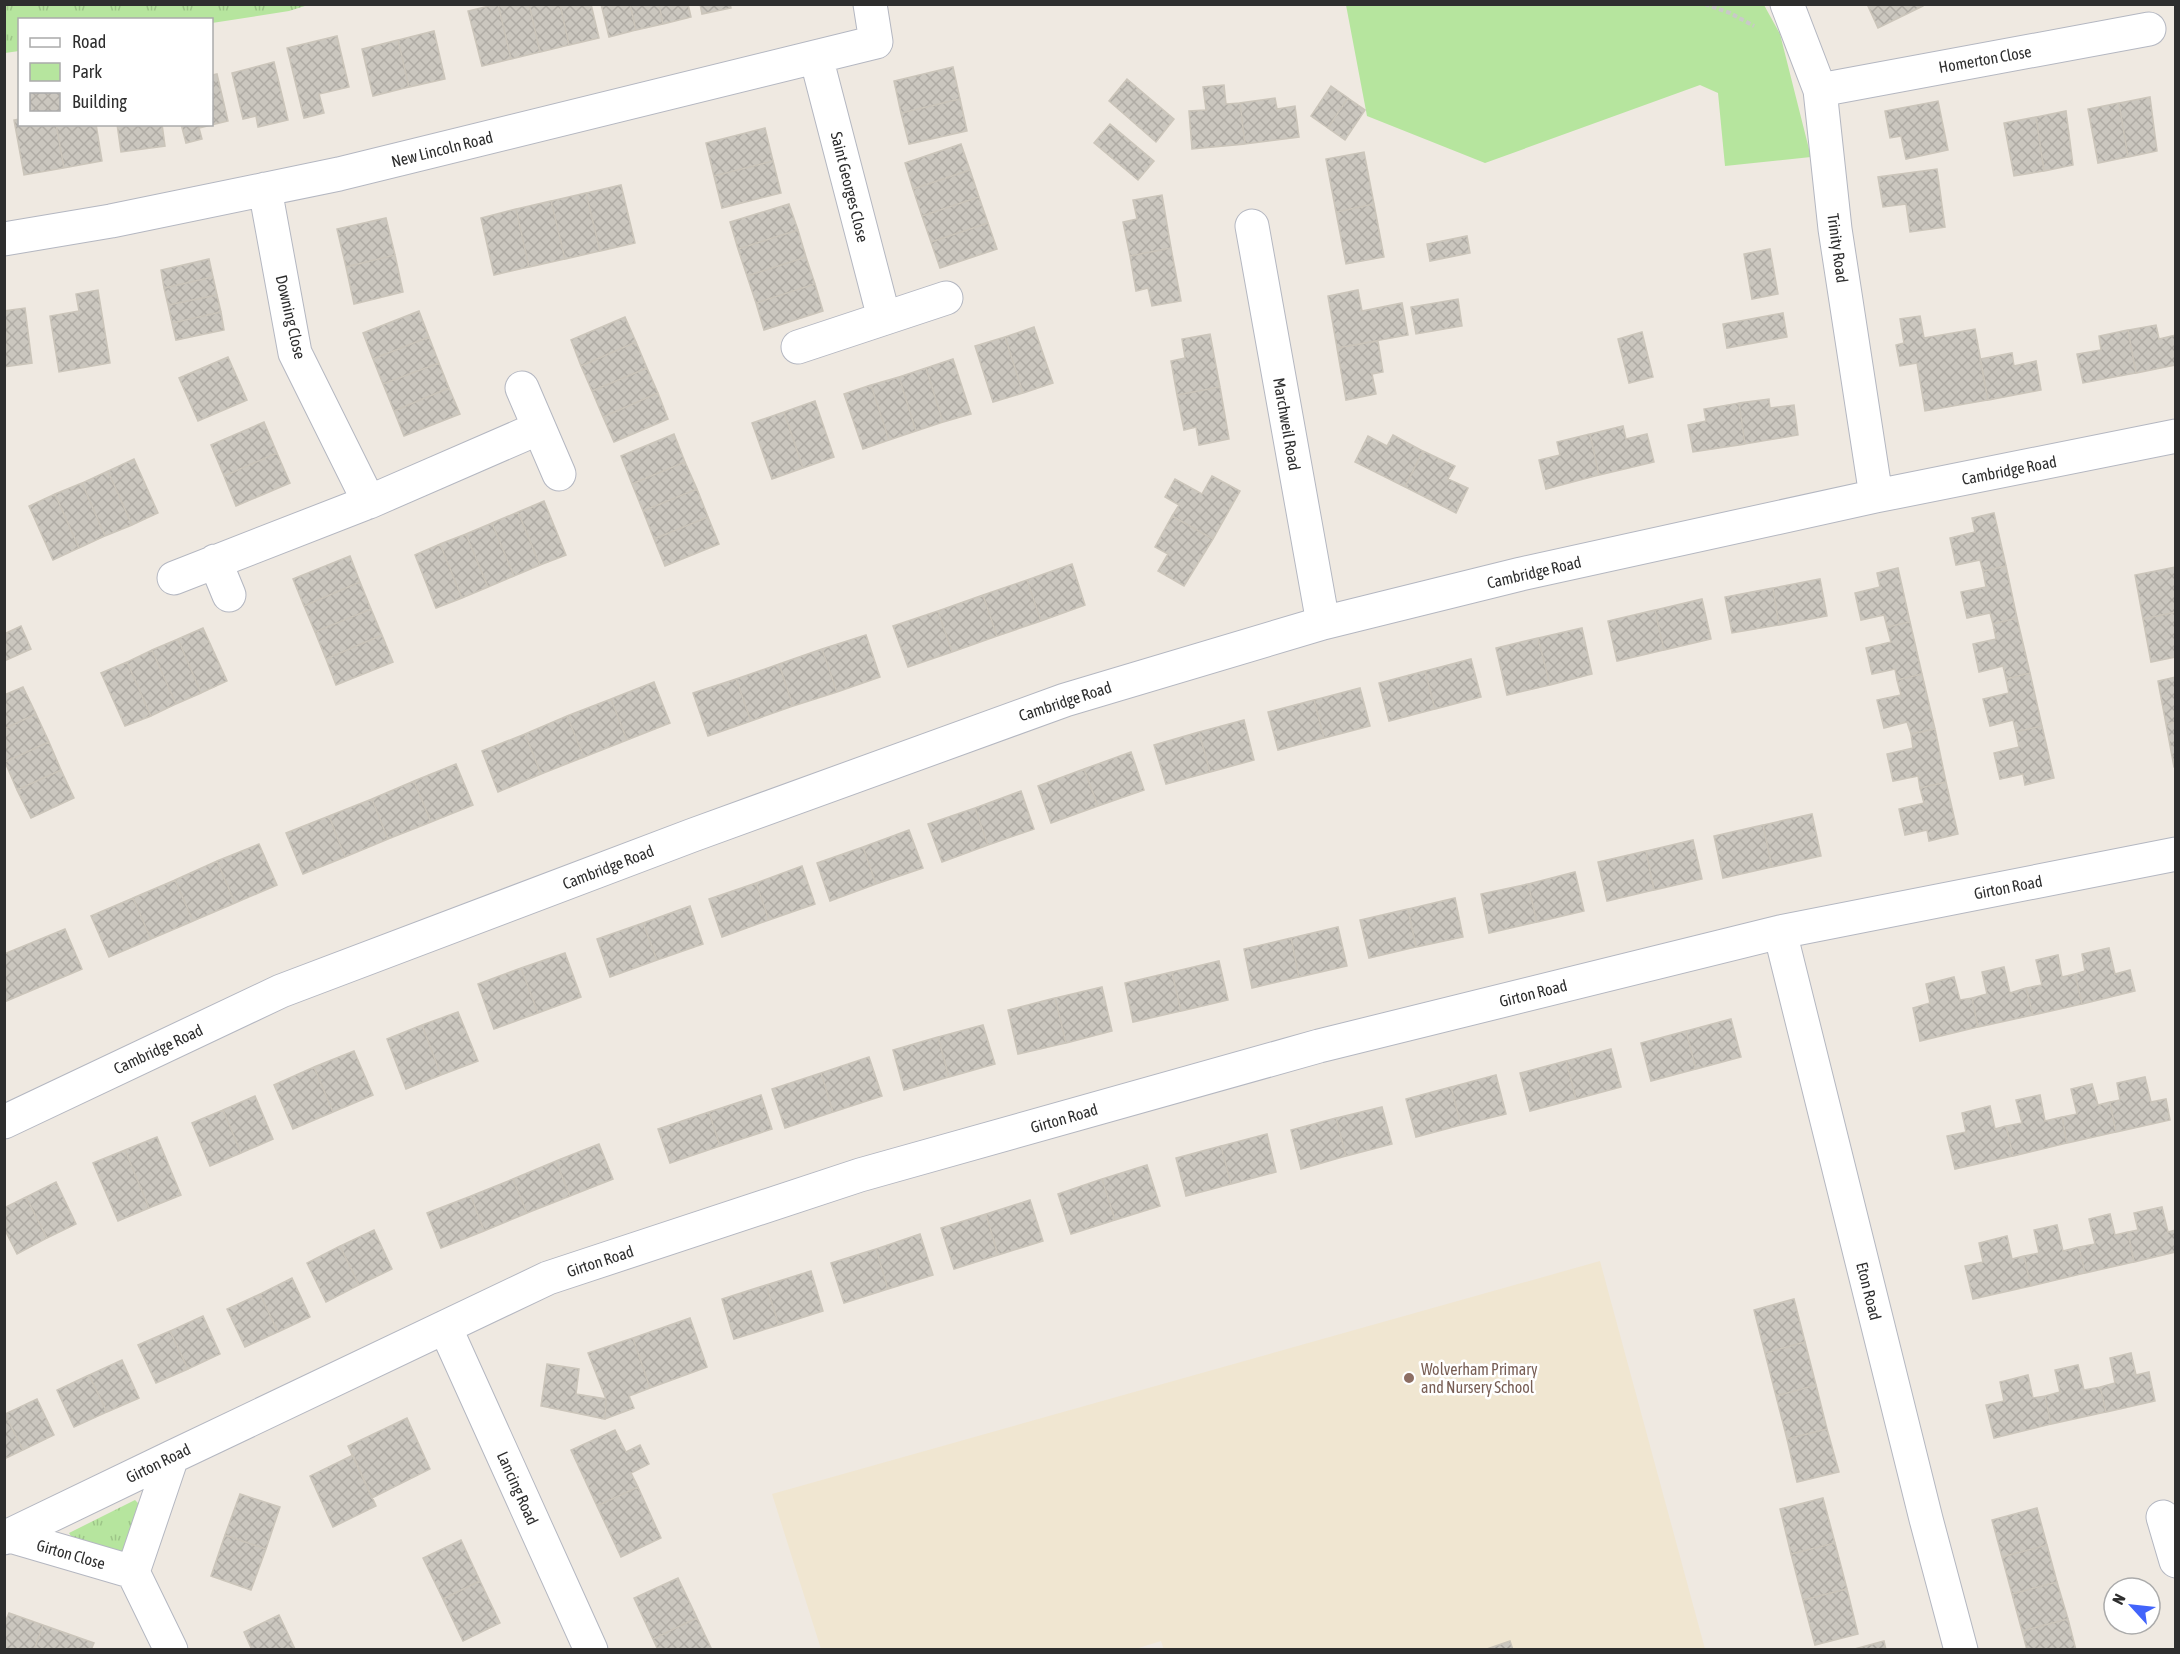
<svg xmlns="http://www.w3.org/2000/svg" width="2180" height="1654" viewBox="0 0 2180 1654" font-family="'Asap Condensed',sans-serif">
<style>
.education{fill:#f0e6d1}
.grass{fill:url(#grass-tufts)}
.park{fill:#b6e59e}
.building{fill:url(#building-cross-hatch);stroke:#cbc5ba;stroke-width:1.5}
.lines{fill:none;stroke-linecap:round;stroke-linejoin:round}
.minor-casing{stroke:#b4b7c1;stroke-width:35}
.path{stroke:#c9c9c9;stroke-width:4;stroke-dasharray:4.5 3;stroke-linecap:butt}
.minor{stroke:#fff;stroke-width:33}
.education-dot{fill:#8d6e63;stroke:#fff;stroke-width:2}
.labels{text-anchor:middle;stroke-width:5;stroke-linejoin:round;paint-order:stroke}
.street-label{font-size:16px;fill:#2e2e2e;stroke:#fff}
.education-label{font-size:16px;fill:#785e54;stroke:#fff;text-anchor:start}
</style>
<defs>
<pattern id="grass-tufts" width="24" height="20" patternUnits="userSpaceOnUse" patternTransform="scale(1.5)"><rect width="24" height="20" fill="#b6e59e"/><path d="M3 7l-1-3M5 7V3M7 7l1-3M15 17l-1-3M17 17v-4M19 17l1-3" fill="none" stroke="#9dc588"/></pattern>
<pattern id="building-cross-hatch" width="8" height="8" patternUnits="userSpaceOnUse" patternTransform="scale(1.5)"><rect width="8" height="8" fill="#cbc7bf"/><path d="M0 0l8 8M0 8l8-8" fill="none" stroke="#afaba4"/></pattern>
</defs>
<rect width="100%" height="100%" fill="#efe9e1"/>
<path class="education" d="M1600 1261 1705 1649 1164 1650 1161 1641 1132 1650 821 1649 772 1494Z"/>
<path class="grass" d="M5 4H308V5L289 11 212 23V20H20L19 51 5 53Z
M135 1500 145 1510 126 1553 77 1546 69 1533Z"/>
<path class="park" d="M1346 5H1764L1780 34 1811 157 1725 166 1718 93 1700 85 1485 163 1367 116Z"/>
<path class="building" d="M498 4 511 59 482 66 468 11Z
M498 4H529L540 52 511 59Z
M529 4H560L569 45 540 52Z
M560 4H591L599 38 569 45Z
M601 4H630L636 30 609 37Z
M630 4H659L663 24 636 30Z
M659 4H688L691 17 663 24Z
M700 4H730L731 8 702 14Z
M1867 4H1923V6L1878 28Z
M434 31 445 79 409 87 398 40Z
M337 36 349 87 319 94 324 113 304 118 287 48Z
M398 40 409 87 373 96 362 49Z
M274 62 288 120 258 127 256 116 243 119 232 73Z
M953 67 960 99 901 113 894 81Z
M217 74 228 121 199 128 202 139 186 143 181 124H212V75Z
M1127 79 1174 119 1156 142 1109 101Z
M1224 85 1226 104 1240 103 1245 144 1192 149 1189 111 1206 110 1203 87Z
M1331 86 1348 98 1328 128 1311 116Z
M2150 97 2157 151 2128 157 2119 103Z
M1275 98 1277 109 1295 106 1299 137 1245 144 1240 103Z
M1348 98 1365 110 1345 140 1328 128Z
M960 99 967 131 909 144 901 113Z
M1938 101 1948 150 1906 159 1901 136 1890 138 1885 111Z
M2119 103 2128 157 2098 163 2088 109Z
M2066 111 2073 165 2044 171 2036 117Z
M2036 117 2044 171 2014 176 2004 123Z
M20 119V124H56L64 168 24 175 14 120Z
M56 124H96L102 161 64 168Z
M117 124H162L165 146 121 152Z
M1110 124 1154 161 1138 180 1094 143Z
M765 128 773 161 714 176 706 143Z
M961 144 970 170 913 189 905 163Z
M1364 152 1374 204 1336 212 1326 159Z
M773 161 781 193 722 208 714 176Z
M1937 169 1945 227 1910 232 1906 204 1883 207 1878 177Z
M970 170 979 197 922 216 913 189Z
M621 185 635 243 600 251 586 193Z
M586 193 600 251 565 259 551 201Z
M1162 195 1171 248 1130 256 1123 222 1137 219 1133 200Z
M979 197 988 223 931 242 922 216Z
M551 201 565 259 529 267 516 209Z
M789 204 798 230 738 249 730 222Z
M1374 204 1384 257 1346 264 1336 212Z
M516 209 529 267 494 275 481 218Z
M386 218 395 255 346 267 337 229Z
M988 223 997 249 940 268 931 242Z
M798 230 806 257 747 276 738 249Z
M1467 236 1470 253 1430 261 1427 244Z
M1171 248 1181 301 1152 306 1148 288 1136 291 1130 256Z
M1770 249 1778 294 1752 299 1744 254Z
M395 255 403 292 354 304 346 267Z
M806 257 815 284 756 303 747 276Z
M209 259 213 277 164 288 161 270Z
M213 277 217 295 168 305 164 288Z
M815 284 823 311 764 330 756 303Z
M98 290 110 363 59 372 50 316 79 311 76 294Z
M1358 290 1362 311 1402 303 1408 335 1337 348 1328 296Z
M217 295 221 312 172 323 168 305Z
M1458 299 1462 326 1416 334 1411 307Z
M25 308 32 363 4 367V311Z
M419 311 429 337 373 359 363 333Z
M221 312 224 330 176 340 172 323Z
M1783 313 1787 337 1727 348 1723 324Z
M1920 316 1924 338 1975 329 1988 400 1925 411 1917 363 1900 366 1896 345 1904 343 1900 319Z
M625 317 636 342 581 366 571 340Z
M2156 325 2159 339 2176 335V365L2136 373 2128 330Z
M1034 327 1053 383 1023 393 1005 337Z
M2128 330 2136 373 2083 383 2077 354 2101 350 2099 336Z
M1642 332 1653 377 1629 383 1618 339Z
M1210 334 1220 387 1177 395 1171 361 1185 358 1182 339Z
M429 337 439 363 383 384 373 359Z
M1005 337 1023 393 993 402 975 346Z
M1378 341 1383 372 1372 374 1376 394 1346 400 1337 348Z
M636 342 647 368 592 391 581 366Z
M2012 353 2014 366 2036 361 2041 390 1988 400 1980 359Z
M228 357 247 400 198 421 179 378Z
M953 359 971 414 943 422 926 368Z
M439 363 449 388 394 411 383 384Z
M647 368 658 393 603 417 592 391Z
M926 368 943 422 916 431 899 377Z
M899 377 916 431 889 440 871 385Z
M871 385 889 440 863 449 844 394Z
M1220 387 1229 439 1199 445 1196 427 1184 430 1177 395Z
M449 388 460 414 404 436 394 411Z
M658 393 668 419 614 442 603 417Z
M1769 399 1770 408 1794 405 1798 435 1745 444 1739 403Z
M815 401 834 457 803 468 784 412Z
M1739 403 1745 444 1693 452 1688 425 1706 421 1704 409Z
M784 412 803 468 772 479 752 423Z
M264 422 277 453 224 476 211 445Z
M1623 426 1626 439 1647 434 1654 462 1599 475 1590 434Z
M674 434 685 462 632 484 621 456Z
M1590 434 1599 475 1546 489 1539 460 1560 455 1557 442Z
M1393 435 1423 451 1405 487 1355 462 1368 436 1387 446Z
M1423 451 1455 466 1448 479 1468 488 1456 513 1405 487Z
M277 453 290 483 236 506 224 476Z
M134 459 158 513 132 525 108 471Z
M685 462 697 489 643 511 632 484Z
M108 471 132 525 105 536 82 483Z
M1212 476 1240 491 1213 539 1172 516 1179 505 1165 497 1175 479 1202 494Z
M82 483 105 536 79 548 55 494Z
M697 489 708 517 654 539 643 511Z
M55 494 79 548 53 560 29 506Z
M544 501 566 555 540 565 518 512Z
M518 512 540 565 514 576 492 523Z
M1994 513 2006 566 1983 571 1980 560 1956 565 1950 538 1975 532 1972 518Z
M1172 516 1213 539 1184 586 1158 571 1168 554 1155 547Z
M708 517 719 544 665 566 654 539Z
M492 523 514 576 488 587 466 534Z
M466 534 488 587 462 598 440 544Z
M440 544 462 598 436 608 415 555Z
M350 556 360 582 304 606 293 579Z
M1072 564 1085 605 1041 621 1027 580Z
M2006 566 2017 618 1993 624 1990 613 1967 618 1961 592 1986 587 1983 571Z
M2176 567V612L2143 619 2135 575Z
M1898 568 1910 622 1887 627 1884 615 1861 620 1855 593 1880 587 1877 573Z
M1820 579 1827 616 1779 625 1773 588Z
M1027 580 1041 621 997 636 983 595Z
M360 582 371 609 315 632 304 606Z
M1773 588 1779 625 1732 633 1725 597Z
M983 595 997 636 952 652 938 611Z
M1702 599 1711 639 1664 650 1655 610Z
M371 609 382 635 326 659 315 632Z
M1655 610 1664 650 1617 661 1608 621Z
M938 611 952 652 908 667 893 626Z
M2176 612V657L2151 662 2143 619Z
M2017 618 2030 673 2006 679 2003 666 1979 672 1973 644 1996 639 1993 624Z
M1910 622 1922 674 1897 680 1895 669 1872 674 1866 648 1891 642 1887 627Z
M21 626 31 649 4 661V634Z
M203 628 227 681 201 693 178 639Z
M1582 628 1592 674 1550 685 1538 638Z
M382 635 393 662 336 685 326 659Z
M866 635 880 677 837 692 822 649Z
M1538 638 1550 685 1507 695 1496 648Z
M178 639 201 693 176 704 152 650Z
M822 649 837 692 793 706 779 664Z
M152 650 176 704 151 716 127 662Z
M1471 659 1481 697 1435 709 1425 671Z
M127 662 151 716 125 726 101 673Z
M779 664 793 706 751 721 736 679Z
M1425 671 1435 709 1389 721 1379 683Z
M2030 673 2042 726 2016 732 2013 720 1990 726 1983 699 2009 693 2006 679Z
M1922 674 1935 729 1911 734 1907 722 1884 728 1877 700 1901 695 1897 680Z
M2176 677V722L2166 724 2158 681Z
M736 679 751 721 708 736 693 693Z
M654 682 670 723 627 740 611 699Z
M23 687 36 714 4 729V695Z
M1360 688 1370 726 1324 738 1314 700Z
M611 699 627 740 584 757 567 716Z
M1314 700 1324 738 1278 750 1268 712Z
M36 714 49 742 5 762 4 729Z
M567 716 584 757 541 774 525 734Z
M1244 720 1254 760 1210 772 1199 732Z
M2176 722V767H2174L2166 724Z
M2042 726 2054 778 2025 785 2023 774 2000 779 1994 753 2019 747 2016 732Z
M1935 729 1946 782 1920 788 1918 776 1893 781 1887 754 1913 748 1911 734Z
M1199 732 1210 772 1166 784 1154 745Z
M525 734 541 774 498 792 482 751Z
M49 742 61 770 17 790 5 762Z
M1131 752 1144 790 1098 806 1084 769Z
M456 764 473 805 431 822 414 781Z
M1084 769 1098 806 1051 823 1038 786Z
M61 770 74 798 31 818 17 790Z
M414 781 431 822 388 839 372 799Z
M1946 782 1958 834 1929 841 1927 830 1905 835 1899 809 1924 803 1920 788Z
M1021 791 1034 829 988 845 975 808Z
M372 799 388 839 345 857 329 816Z
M975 808 988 845 942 862 928 824Z
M1812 814 1821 856 1772 867 1763 825Z
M329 816 345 857 303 874 286 833Z
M1763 825 1772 867 1723 878 1714 836Z
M909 830 923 868 876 884 863 847Z
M1693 840 1702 879 1654 890 1646 851Z
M259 844 277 885 235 903 217 861Z
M863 847 876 884 830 901 817 863Z
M1646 851 1654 890 1607 901 1598 862Z
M217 861 235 903 193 921 175 880Z
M802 866 815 904 769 920 756 883Z
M1575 872 1584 911 1537 922 1528 884Z
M175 880 193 921 151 939 133 898Z
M756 883 769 920 722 937 709 899Z
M1528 884 1537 922 1489 933 1481 894Z
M133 898 151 939 109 957 91 916Z
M1455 898 1463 937 1416 947 1408 909Z
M690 906 703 944 657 960 643 923Z
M1408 909 1416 947 1369 958 1360 920Z
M643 923 657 960 610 977 597 939Z
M1338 927 1347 966 1299 977 1291 938Z
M65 929 82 969 4 1002V954Z
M1291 938 1299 977 1252 988 1244 949Z
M2109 948 2115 974 2130 970 2135 991 2082 1004 2075 974 2085 971 2082 954Z
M565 953 581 997 538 1013 521 968Z
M2058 955 2062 977 2075 974 2082 1004 2033 1015 2026 988 2042 985 2036 960Z
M1219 961 1228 1000 1181 1011 1172 972Z
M2004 967 2010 993 2026 988 2033 1015 1978 1027 1972 998 1987 994 1982 972Z
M521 968 538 1013 494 1029 478 984Z
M1172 972 1181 1011 1133 1022 1125 983Z
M1954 977 1960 1000 1972 998 1978 1027 1920 1041 1913 1008 1930 1003 1926 984Z
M1102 987 1112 1031 1066 1043 1055 998Z
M1055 998 1066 1043 1018 1054 1008 1010Z
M458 1012 478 1061 441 1075 422 1025Z
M1731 1019 1741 1057 1696 1069 1686 1031Z
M422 1025 441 1075 406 1089 387 1039Z
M983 1025 995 1064 949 1077 938 1037Z
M1686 1031 1696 1069 1651 1081 1641 1043Z
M938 1037 949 1077 904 1090 893 1050Z
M1611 1049 1621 1087 1576 1099 1566 1061Z
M354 1051 373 1095 333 1112 314 1067Z
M869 1057 882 1096 833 1112 821 1073Z
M1566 1061 1576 1099 1530 1111 1520 1073Z
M314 1067 333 1112 293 1129 274 1085Z
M821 1073 833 1112 785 1128 772 1089Z
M1496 1075 1506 1114 1461 1125 1451 1087Z
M2145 1077 2151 1102 2166 1099 2170 1120 2116 1132 2110 1102 2120 1100 2117 1083Z
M2092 1084 2098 1105 2110 1102 2116 1132 2067 1143 2062 1117 2077 1114 2071 1089Z
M1451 1087 1461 1125 1416 1137 1406 1099Z
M761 1095 772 1129 720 1146 709 1112Z
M2040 1095 2045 1121 2062 1117 2067 1143 2013 1156 2006 1126 2022 1123 2016 1100Z
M255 1096 273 1139 241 1153 223 1110Z
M1990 1106 1995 1129 2006 1126 2013 1156 1955 1169 1947 1136 1966 1132 1962 1113Z
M1382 1107 1392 1144 1346 1156 1336 1118Z
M223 1110 241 1153 210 1166 192 1123Z
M709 1112 720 1146 670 1163 658 1129Z
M1336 1118 1346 1156 1301 1169 1291 1130Z
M1267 1134 1276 1172 1231 1184 1221 1146Z
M157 1137 181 1195 149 1208 125 1150Z
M599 1144 613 1179 570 1196 556 1161Z
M1221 1146 1231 1184 1186 1196 1176 1158Z
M125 1150 149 1208 118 1221 93 1163Z
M556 1161 570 1196 527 1213 513 1179Z
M1147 1165 1160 1206 1115 1220 1102 1179Z
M513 1179 527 1213 484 1231 471 1196Z
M1102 1179 1115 1220 1071 1234 1058 1194Z
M56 1182 76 1224 47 1238 26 1197Z
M471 1196 484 1231 441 1248 427 1213Z
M26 1197 47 1238 17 1254 4 1228V1208Z
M1030 1200 1043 1241 998 1255 986 1214Z
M2162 1207 2168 1232 2176 1230V1252L2134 1262 2128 1232 2138 1230 2134 1213Z
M986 1214 998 1255 954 1269 941 1228Z
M2110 1214 2115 1235 2128 1232 2134 1262 2085 1273 2079 1247 2095 1244 2089 1219Z
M2057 1225 2063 1251 2079 1247 2085 1273 2031 1286 2024 1256 2039 1253 2034 1230Z
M374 1230 392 1269 359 1285 340 1246Z
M920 1234 933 1275 888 1289 876 1249Z
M2007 1236 2012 1259 2024 1256 2031 1286 1973 1299 1965 1266 1983 1262 1979 1243Z
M340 1246 359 1285 326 1302 307 1263Z
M876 1249 888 1289 844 1303 831 1263Z
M811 1271 823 1311 779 1325 766 1285Z
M292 1278 310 1317 278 1332 260 1294Z
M766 1285 779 1325 734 1339 722 1299Z
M260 1294 278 1332 245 1347 227 1309Z
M1794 1299 1805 1342 1765 1353 1754 1310Z
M203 1316 220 1354 188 1369 170 1331Z
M690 1318 707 1367 650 1388 633 1338Z
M170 1331 188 1369 156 1383 138 1345Z
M633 1338 650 1388 629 1396 634 1408 605 1419 606 1399 588 1353Z
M1805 1342 1816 1385 1776 1396 1765 1353Z
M2131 1353 2136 1375 2149 1372 2155 1401 2106 1412 2100 1387 2115 1383 2110 1358Z
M122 1360 139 1398 107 1412 89 1375Z
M547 1364 579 1369 576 1394 606 1399 605 1419 541 1406Z
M2078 1365 2084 1390 2100 1387 2106 1412 2051 1424 2045 1396 2060 1392 2055 1370Z
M89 1375 107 1412 74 1427 57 1390Z
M2028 1375 2033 1398 2045 1396 2051 1424 1994 1438 1986 1405 2004 1401 2000 1382Z
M1816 1385 1827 1429 1787 1439 1776 1396Z
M37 1399 54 1435 23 1450 5 1414Z
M5 1414 23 1450 4 1459V1415Z
M407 1418 430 1469 372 1498 348 1446Z
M1827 1429 1839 1472 1797 1482 1787 1439Z
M615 1430 626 1452 640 1445 649 1464 631 1473 638 1487 597 1506 571 1450Z
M353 1455 376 1506 333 1527 310 1476Z
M638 1487 661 1538 621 1557 597 1506Z
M240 1494 280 1507 266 1549 225 1535Z
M1823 1498 1835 1543 1791 1554 1780 1509Z
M2037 1508 2047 1545 2002 1557 1992 1520Z
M225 1535 266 1549 251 1590 211 1576Z
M461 1540 480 1581 443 1599 423 1558Z
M1835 1543 1847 1589 1803 1600 1791 1554Z
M2047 1545 2057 1582 2012 1594 2002 1557Z
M678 1578 697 1618 653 1639 634 1598Z
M480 1581 500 1623 463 1641 443 1599Z
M2057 1582 2068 1619 2022 1631 2012 1594Z
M1847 1589 1858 1634 1815 1645 1803 1600Z
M9 1613 43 1625 34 1650H4V1625Z
M279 1615 295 1649 252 1650 244 1632Z
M697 1618 712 1650H658L653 1639Z
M2068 1619 2076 1650H2027L2022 1631Z
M43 1625 94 1643 91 1650H34Z
M1510 1641 1513 1650H1484Z
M1884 1641 1886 1650H1851Z"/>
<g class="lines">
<defs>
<path id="minor" d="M1787 4 1820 90 1835 229 1876 496
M816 57 884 318
M1820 90 2149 29
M1252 226 1323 623
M4 239 111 221 339 174 876 42 870 4
M798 347 946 298
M522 388 559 474
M369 502 539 428
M215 561 229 595
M174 578 369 502 295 353 265 189
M1780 932 1926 1519 1961 1650
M4 1122 281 991 693 835 1065 700 1323 623 1521 574 1876 496 2176 436
M445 1327 591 1650
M2163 1517 2176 1561
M10 1536 133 1572
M4 1538 172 1457 548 1278 860 1175 1319 1046 1780 932 2176 854
M171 1650 133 1572 172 1457"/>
</defs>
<use href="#minor" class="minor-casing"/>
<path class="path" d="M1705 4 1730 13 1754 26"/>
<use href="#minor" class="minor"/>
</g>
<circle class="education-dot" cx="1409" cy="1378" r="6"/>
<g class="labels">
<g class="street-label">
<text transform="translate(1985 59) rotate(-10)" y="6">Homerton Close</text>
<text transform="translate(442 149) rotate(-14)" y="6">New Lincoln Road</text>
<text transform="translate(850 187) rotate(76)" y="6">Saint Georges Close</text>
<text transform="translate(1838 248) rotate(82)" y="6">Trinity Road</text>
<text transform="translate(291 317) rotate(77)" y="6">Downing Close</text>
<text transform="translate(1287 424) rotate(80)" y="6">Marchweil Road</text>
<text transform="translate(2009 470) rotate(-11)" y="6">Cambridge Road</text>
<text transform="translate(1534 572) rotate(-13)" y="6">Cambridge Road</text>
<text transform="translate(1065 701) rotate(-18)" y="6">Cambridge Road</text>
<text transform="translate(608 867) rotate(-21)" y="6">Cambridge Road</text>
<text transform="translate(2008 887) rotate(-11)" y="6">Girton Road</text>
<text transform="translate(1533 993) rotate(-14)" y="6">Girton Road</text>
<text transform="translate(158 1049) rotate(-25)" y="6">Cambridge Road</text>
<text transform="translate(1064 1118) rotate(-16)" y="6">Girton Road</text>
<text transform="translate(600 1261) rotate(-18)" y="6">Girton Road</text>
<text transform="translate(1869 1291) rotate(76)" y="6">Eton Road</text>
<text transform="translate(158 1463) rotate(-26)" y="6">Girton Road</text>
<text transform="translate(518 1488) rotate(66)" y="6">Lancing Road</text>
<text transform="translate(71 1554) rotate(16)" y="6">Girton Close</text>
</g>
<g class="education-label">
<text x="1421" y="1375">Wolverham Primary<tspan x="1421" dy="18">and Nursery School</tspan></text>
</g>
</g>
<rect width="2180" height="1654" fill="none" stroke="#2e2e2e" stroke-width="12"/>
<rect x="18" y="18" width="195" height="108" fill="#ffffff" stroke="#ababab" stroke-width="1.5"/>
<rect x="30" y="38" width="30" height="9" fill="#ffffff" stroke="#ababab" stroke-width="1.5"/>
<text x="72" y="48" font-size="18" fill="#2e2e2e">Road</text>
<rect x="30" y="63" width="30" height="18" fill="#b6e59e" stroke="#ababab" stroke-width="1.5"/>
<text x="72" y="78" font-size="18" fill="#2e2e2e">Park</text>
<rect x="30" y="93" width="30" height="18" fill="url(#building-cross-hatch)" stroke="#ababab" stroke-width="1.5"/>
<text x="72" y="108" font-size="18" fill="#2e2e2e">Building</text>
<g transform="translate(2132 1606) rotate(297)"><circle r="28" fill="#ffffff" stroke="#ababab" stroke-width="1.5"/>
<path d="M0-4.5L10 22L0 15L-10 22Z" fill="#4264fb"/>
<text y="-9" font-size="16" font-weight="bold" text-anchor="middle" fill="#2e2e2e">N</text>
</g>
</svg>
